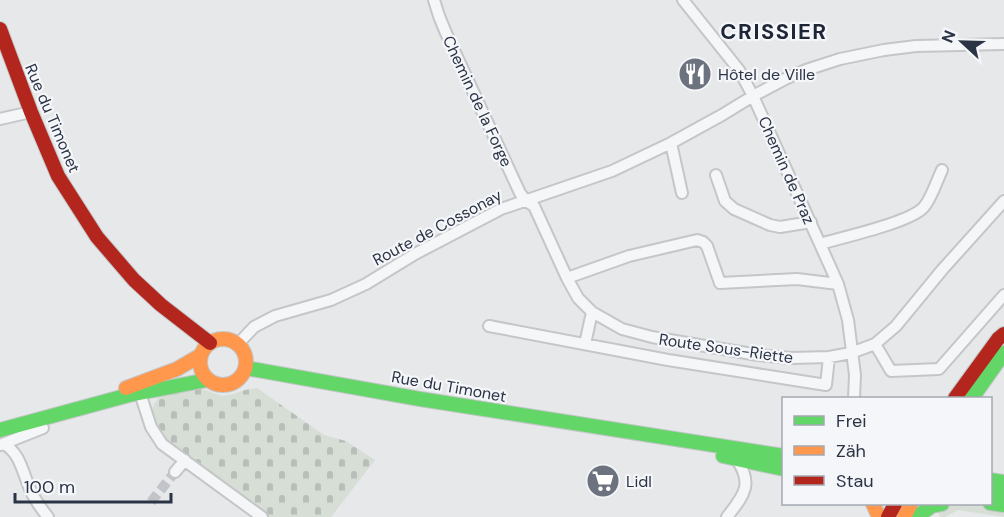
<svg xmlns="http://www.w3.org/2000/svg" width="1004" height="517" viewBox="0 0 1004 517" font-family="'DM Sans',sans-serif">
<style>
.grass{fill:#d6ded6}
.cemetery{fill:url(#cemetery-stones)}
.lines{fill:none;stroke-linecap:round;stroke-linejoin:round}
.street-tunnel{stroke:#c1c4c9;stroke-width:10;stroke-dasharray:10 5;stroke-linecap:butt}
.street-casing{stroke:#c4c6c8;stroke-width:14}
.fast-casing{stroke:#c4c6c8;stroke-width:16}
.slow-casing{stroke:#c4c6c8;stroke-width:16}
.jam-casing{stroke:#c4c6c8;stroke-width:16}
.street{stroke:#f5f6f7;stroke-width:10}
.fast{stroke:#63d668;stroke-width:14}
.slow{stroke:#ff974d;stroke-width:14}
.jam{stroke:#b3261e;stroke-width:14}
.labels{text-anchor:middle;stroke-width:4.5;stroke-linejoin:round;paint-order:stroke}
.poi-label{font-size:16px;fill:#2b3445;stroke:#f4f6f9;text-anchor:start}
.street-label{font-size:16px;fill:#2b3445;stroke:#f4f6f9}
.district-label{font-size:22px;font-weight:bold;letter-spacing:1.5px;fill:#1d2536;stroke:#f4f6f9}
</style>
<defs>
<pattern id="cemetery-stones" width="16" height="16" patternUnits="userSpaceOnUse" patternTransform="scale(1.5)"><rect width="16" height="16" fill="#d6ded6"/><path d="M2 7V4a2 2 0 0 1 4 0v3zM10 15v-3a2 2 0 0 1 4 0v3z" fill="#b8bfb9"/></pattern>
</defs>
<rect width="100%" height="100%" fill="#e6e8ea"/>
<path class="grass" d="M956 505H977L1003 508 1004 509V517L958 510 945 517H940L936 508Z"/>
<path class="cemetery" d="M257 388 324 435 346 441 375 460 331 517H269L250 504 168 441 156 423 152 410 154 404 158 398 163 395 202 389 222 396 234 394 245 390Z"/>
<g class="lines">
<path class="street-tunnel" d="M151 502 175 472"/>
<defs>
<path id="street" d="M434 0 439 16 446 33 520 193 526 201 534 206 567 278 578 298 592 312 622 329 652 337 758 355 791 358 829 357 851 353 875 344 896 326 942 270 1004 201
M683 0 739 70 753 96 820 244 838 284 848 320 855 375 854 398
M0 119 31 112
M671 143 682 193
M716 175 725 201 734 209 770 225 780 227 811 222
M820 244C843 237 908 223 923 208 931 200 937 180 942 170
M567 278 629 256 697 240 703 242 707 246 720 283 797 279 838 284
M489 326 668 360 826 385 829 357
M238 344 254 327 275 316 331 300 366 284 415 254 501 209 612 171 671 143 722 115 753 96 787 78 806 70 840 59 884 50 916 46 1004 44
M585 344 592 312
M875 344 891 371 939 369 1004 295
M140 393 151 427 162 444 262 517
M4 444C23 455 23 479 34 497 38 504 43 511 48 517
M0 445 43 428
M175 472 185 460
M727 517C743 496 754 485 737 460"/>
<path id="fast" d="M246 368 420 399 784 456
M972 398 1004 353
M0 430 129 395 207 380
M723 456 784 469
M990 480 1004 482
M990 490 1004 492
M990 503 1004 505
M916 517 932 506 942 504"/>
<path id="slow" d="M200 362a23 23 0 1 1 46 0a23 23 0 1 1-46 0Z
M126 388 177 369 201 355
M873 504 879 517
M904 517 911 504"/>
<path id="jam" d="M0 29 31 112 58 176 97 237 134 280 161 305 210 343
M955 398 998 339 1004 334
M888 517 895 504"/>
</defs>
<use href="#street" class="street-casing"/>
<use href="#fast" class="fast-casing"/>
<use href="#slow" class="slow-casing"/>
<use href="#jam" class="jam-casing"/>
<use href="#street" class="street"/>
<use href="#fast" class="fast"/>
<use href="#slow" class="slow"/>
<use href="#jam" class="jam"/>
</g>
<defs>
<symbol id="restaurant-disc" viewBox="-11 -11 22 22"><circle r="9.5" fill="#6c737f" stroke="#f4f6f9"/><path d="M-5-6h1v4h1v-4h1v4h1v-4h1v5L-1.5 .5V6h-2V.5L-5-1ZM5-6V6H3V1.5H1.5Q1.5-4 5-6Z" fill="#fff"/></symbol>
<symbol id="supermarket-disc" viewBox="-11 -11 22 22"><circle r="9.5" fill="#6c737f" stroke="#f4f6f9"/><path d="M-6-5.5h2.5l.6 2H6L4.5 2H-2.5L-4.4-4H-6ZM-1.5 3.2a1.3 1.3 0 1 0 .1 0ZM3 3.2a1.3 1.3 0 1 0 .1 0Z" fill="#fff"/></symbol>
</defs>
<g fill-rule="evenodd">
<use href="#restaurant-disc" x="676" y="55" width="38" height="38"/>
<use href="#supermarket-disc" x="584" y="462" width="38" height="38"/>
</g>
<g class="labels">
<g class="poi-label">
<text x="718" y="80">Hôtel de Ville</text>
<text x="626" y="487">Lidl</text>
</g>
<g class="street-label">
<text transform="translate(478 101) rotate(65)" y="6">Chemin de la Forge</text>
<text transform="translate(53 118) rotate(67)" y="6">Rue du Timonet</text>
<text transform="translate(787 170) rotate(66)" y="6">Chemin de Praz</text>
<text transform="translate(437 227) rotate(-28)" y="6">Route de Cossonay</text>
<text transform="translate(726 348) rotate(8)" y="6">Route Sous-Riette</text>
<text transform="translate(449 386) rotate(10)" y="6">Rue du Timonet</text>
</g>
<g class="district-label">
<text x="774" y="39">CRISSIER</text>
</g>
</g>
<rect x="782" y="397" width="210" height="108" fill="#f4f6f9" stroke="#a4a8b1" stroke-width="1.5"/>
<rect x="794" y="416" width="30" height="9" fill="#63d668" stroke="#a4a8b1" stroke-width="1.5"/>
<text x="836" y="427" font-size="18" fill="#2b3445">Frei</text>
<rect x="794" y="446" width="30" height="9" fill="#ff974d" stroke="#a4a8b1" stroke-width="1.5"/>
<text x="836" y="457" font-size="18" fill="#2b3445">Zäh</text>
<rect x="794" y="476" width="30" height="9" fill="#b3261e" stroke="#a4a8b1" stroke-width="1.5"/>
<text x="836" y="487" font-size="18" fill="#2b3445">Stau</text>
<g transform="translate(962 42) rotate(292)" stroke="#f4f6f9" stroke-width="4.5" paint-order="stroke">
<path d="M0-4.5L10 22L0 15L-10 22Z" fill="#2b3445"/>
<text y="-9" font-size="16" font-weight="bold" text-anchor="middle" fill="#2b3445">N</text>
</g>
<path d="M15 493v9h156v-9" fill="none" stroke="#2b3445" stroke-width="3"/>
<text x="24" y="493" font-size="18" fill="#2b3445" stroke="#f4f6f9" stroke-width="4.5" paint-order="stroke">100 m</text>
</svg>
